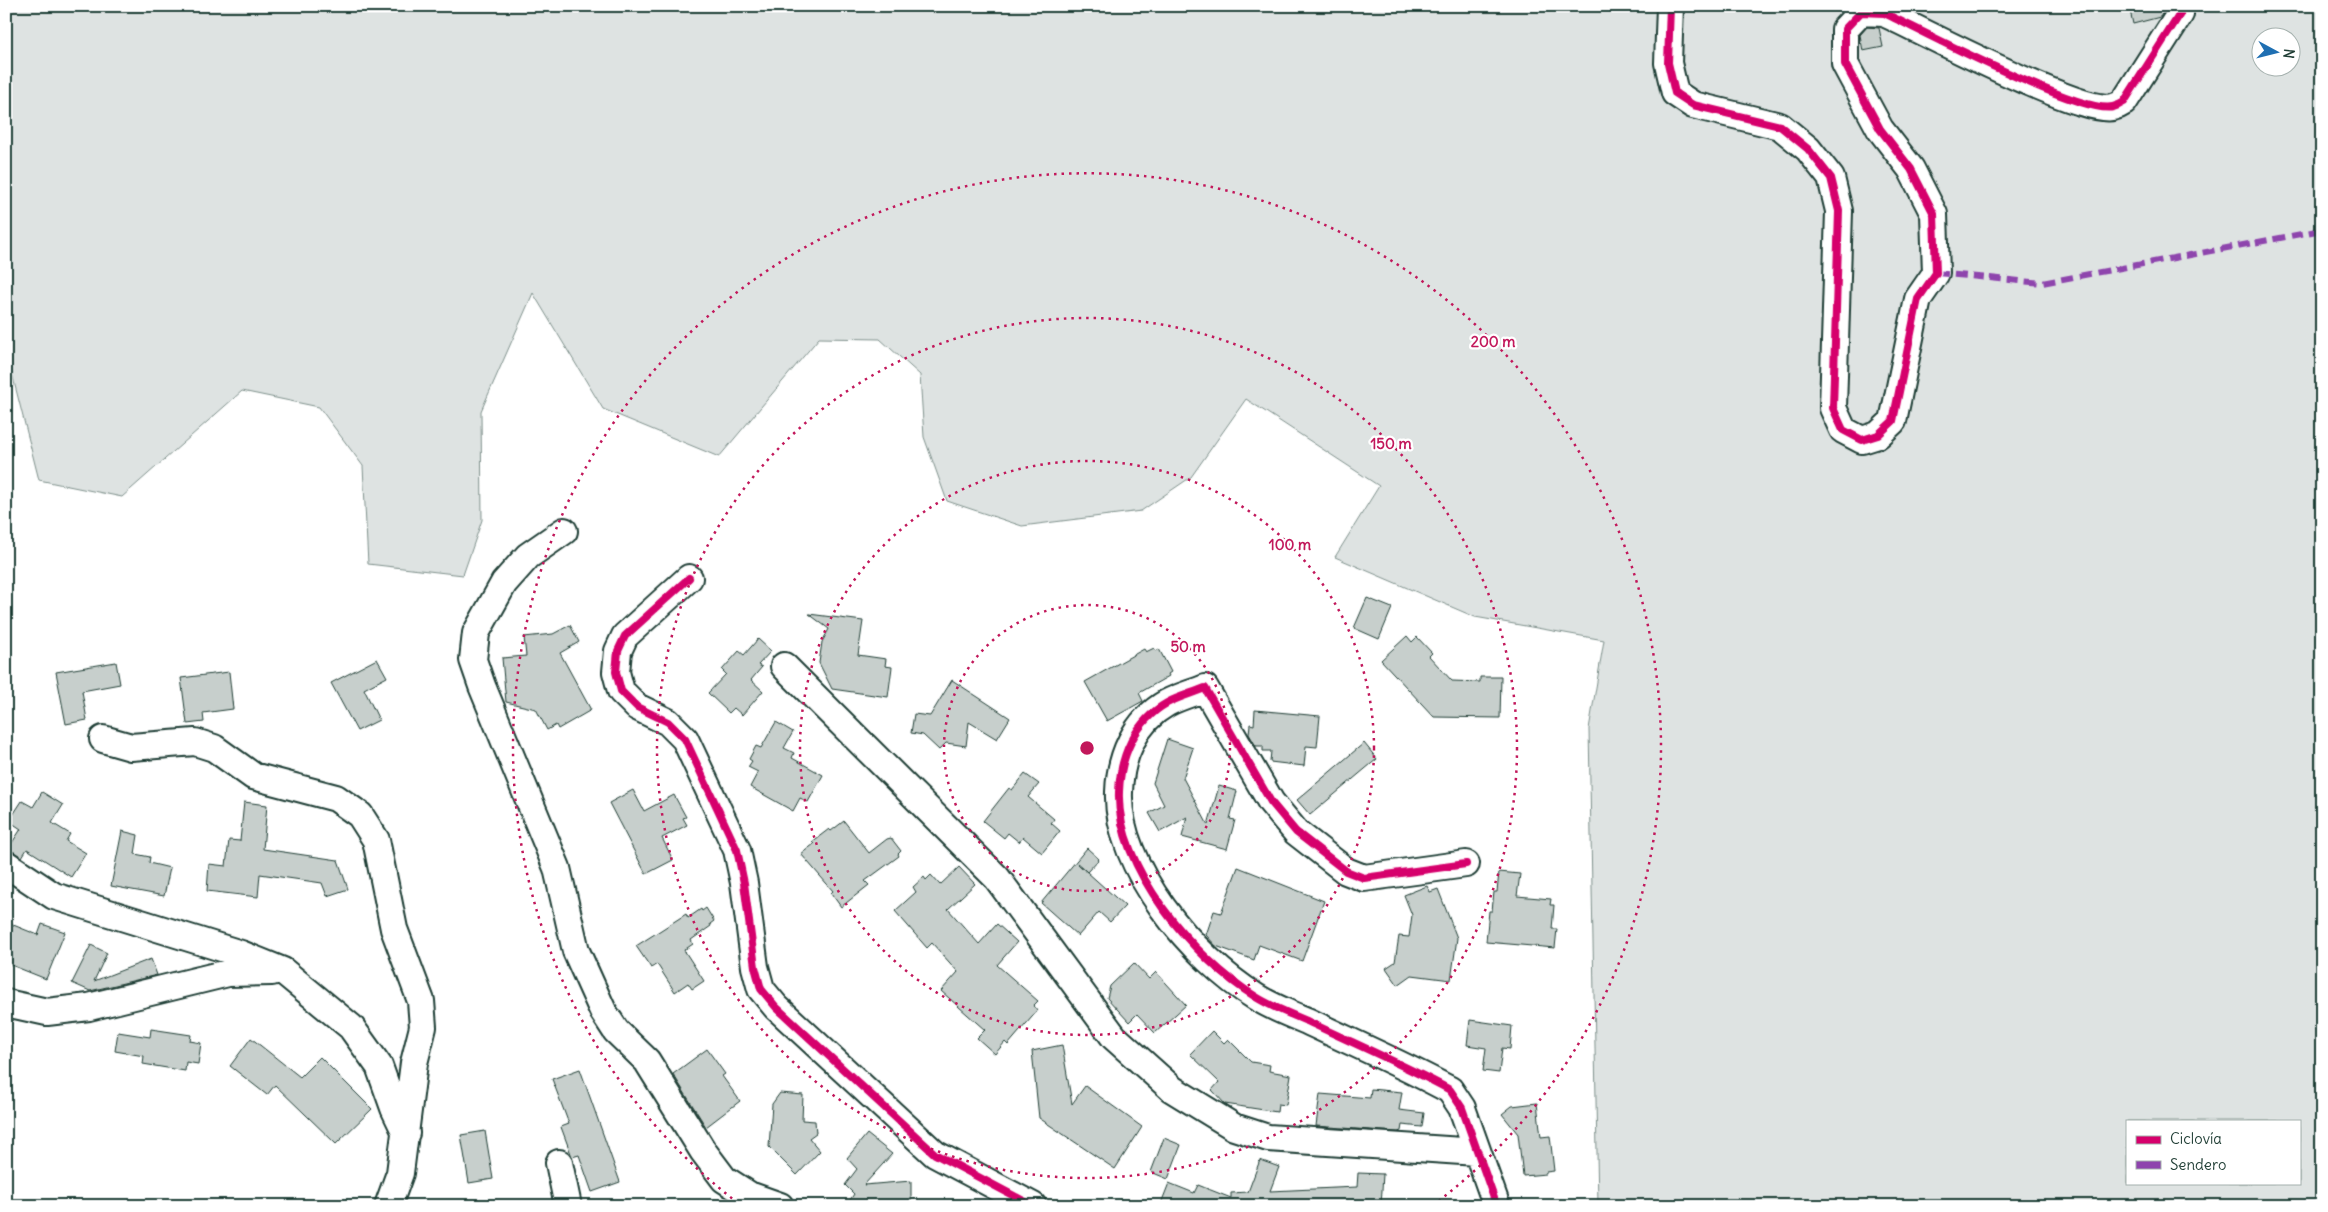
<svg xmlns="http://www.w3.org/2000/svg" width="2328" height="1212" viewBox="0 0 2328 1212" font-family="Delius,sans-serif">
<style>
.green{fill:#dee3e2;stroke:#7e908b;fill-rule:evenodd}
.building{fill:#c7cfcc;stroke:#1f3d34}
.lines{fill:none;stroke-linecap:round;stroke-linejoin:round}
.minor-casing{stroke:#1f3d34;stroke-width:30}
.minor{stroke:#fff;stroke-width:26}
.quiet{stroke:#8e44ad;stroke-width:6;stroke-dasharray:12 6;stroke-linecap:butt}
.cycleway-casing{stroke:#fff;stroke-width:11}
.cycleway{stroke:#d6006c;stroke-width:8}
.ring{fill:none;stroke:#c2185b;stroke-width:2.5;stroke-dasharray:2.5 5}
.centre{fill:#c2185b;stroke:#fff;stroke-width:2.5}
.ring-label{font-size:15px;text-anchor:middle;font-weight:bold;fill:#c2185b;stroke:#fff;stroke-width:4.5;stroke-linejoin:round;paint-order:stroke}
</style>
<rect width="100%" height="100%" fill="#fff"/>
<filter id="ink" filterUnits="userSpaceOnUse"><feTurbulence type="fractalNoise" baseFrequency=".02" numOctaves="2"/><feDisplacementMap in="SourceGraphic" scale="10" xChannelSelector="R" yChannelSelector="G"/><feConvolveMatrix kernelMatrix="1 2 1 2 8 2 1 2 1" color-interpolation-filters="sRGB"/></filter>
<g filter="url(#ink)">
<path class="green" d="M6 6H2322V1206H1598L1589 729 1604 640 1475 617 1335 557 1379 486 1246 399 1191 477 1141 511 1022 526 947 501 924 437 920 375 880 339 819 338 719 457 603 409 533 293 481 411 482 520 463 575 368 564 363 466 319 407 242 391 122 497 39 480 6 350ZM2260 38H2290V68H2260ZM2127 1121H2299V1183H2127Z"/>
<path class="building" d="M2129 6H2167L2160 17 2133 24Z
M1867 27 1879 28 1883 47 1863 51 1860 35Z
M1367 598 1392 608 1379 639 1354 628Z
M809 614 863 621 858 655 886 659 885 666 892 667 888 697 832 689 819 663 822 642 829 629Z
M570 625 579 642 560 653 591 710 558 729 556 725 547 730 536 709 506 702 502 658 526 656 524 637 553 634Z
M1407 636 1412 642 1417 637 1432 653 1429 656 1452 681 1480 682V677H1501L1500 718 1434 717 1381 660Z
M758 639 771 651 758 665 762 667 751 680 763 691 742 715 734 708 729 713 708 693 726 674 722 670 739 651 744 655Z
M1154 648 1156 651 1159 649 1171 672 1168 674 1169 676 1139 693 1143 701 1107 721 1085 682 1144 649 1146 652Z
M377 659 387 677 364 689 379 720 357 731 331 683Z
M116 662 120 684 82 691 87 720 66 724 56 672Z
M229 672 233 709 203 713 204 722 187 724 181 678Z
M952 680 1010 718 997 739 969 722 966 746 946 743 939 750 923 735 911 733 914 714 930 716Z
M1255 710 1320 716 1317 747 1306 746 1304 766 1270 762 1271 751H1263V746H1256L1249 734 1250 724 1254 725Z
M776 722 793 732 784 748 794 753 792 758 823 775 808 802 800 798 793 811 750 787 758 772 748 767 752 761 749 759 756 746 761 748Z
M1167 739 1193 748 1183 778 1208 825 1219 786 1237 791 1230 819 1235 820 1227 849 1182 837 1187 817 1160 832 1149 813 1164 805 1153 783Z
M1364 743 1377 759 1310 815 1297 800Z
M1025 774 1039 784 1028 797 1054 819 1051 823 1060 831 1042 853 1023 837 1019 842 1008 833 1004 838 983 821 1009 788 1012 790Z
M633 790 644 811 674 795 686 817 683 818 687 825 662 838 673 860 646 874 609 803Z
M42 792 63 805 52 823 70 834 66 841 86 853 71 877 27 849 22 857 8 849 21 829 9 821 22 801 33 807Z
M244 802 267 805 263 849 338 860 348 889 327 896 322 883 260 874 258 897 207 891 209 864 226 866 229 840 240 841Z
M844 821 869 853 887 839 891 838 901 851 898 854 899 856 865 881 869 885 841 907 831 893 833 891 801 854 814 844 812 842 829 829 831 831Z
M122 831 138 835 135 854 150 857 149 863 170 868 164 896 111 886Z
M1087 848 1099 859 1087 872 1077 863 1125 906 1110 922 1099 912 1078 936 1041 903Z
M959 867 975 884 948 909 979 944 997 924 1017 942 997 965 1038 1001 1033 1006 1038 1010 1008 1045 1005 1042 995 1054 977 1038 985 1030 941 991 958 972 932 943 927 948 895 911 916 892 913 887 924 877 926 880 931 875 940 885Z
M1238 867 1324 901 1302 961 1259 945 1254 960 1216 946 1206 935 1214 911 1221 913Z
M1499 872 1520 874 1517 896 1551 899 1550 905H1554L1552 929H1557L1555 948 1486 942 1489 911H1492L1494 892H1497Z
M1427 886 1430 892 1438 889 1457 938 1451 980 1412 975 1398 985 1386 968 1395 962 1399 936 1409 937 1412 915 1404 895Z
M706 908 714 921 710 924 711 926 691 940 693 944 684 950 704 981 692 989 688 983 675 992 657 964 651 968 636 946 686 914 688 918 701 909 702 911Z
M6 922 38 935 42 924 65 932 46 979 6 963Z
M91 945 107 953 94 981 151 959 157 975 90 991 72 983Z
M1134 963 1149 979 1156 972 1186 1005 1155 1033 1137 1014 1129 1022 1107 998 1110 986Z
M1470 1020 1512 1026 1510 1049 1502 1048 1499 1073 1483 1071 1486 1048 1467 1045Z
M151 1029 191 1035 190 1041 201 1043 198 1064 186 1062 185 1071 143 1064 144 1056 115 1051 118 1032 150 1037Z
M1212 1031 1224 1043 1228 1039 1251 1062 1270 1065 1269 1071 1291 1075 1286 1105 1278 1104 1277 1112 1225 1104 1212 1090 1219 1082 1190 1054Z
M251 1038 300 1077 320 1057 372 1109 336 1144 275 1085 267 1095 230 1066Z
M1062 1045 1072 1104 1085 1086 1142 1127 1115 1169 1039 1118 1032 1051Z
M707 1049 725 1074 722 1076 740 1101 706 1127 673 1074Z
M580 1069 620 1182 592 1192 579 1155 572 1157 571 1154 561 1127 569 1124 552 1079Z
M1371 1089 1402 1092 1399 1110 1424 1113 1422 1127 1402 1125 1401 1131 1398 1132 1316 1126 1320 1094 1370 1098Z
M780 1093 803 1095 802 1120 815 1121 816 1133 809 1138 820 1151 797 1175 769 1147 772 1104Z
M1537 1103 1541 1137 1550 1136 1554 1171 1546 1172V1174L1523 1176 1518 1134 1502 1114 1512 1106Z
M485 1131 493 1179 469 1183 461 1135Z
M867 1134 892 1154 864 1185 911 1181V1205L846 1206 854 1194 845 1185 857 1169 847 1158Z
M1164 1138 1181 1145 1168 1179 1151 1172Z
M1260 1160 1279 1167 1270 1191 1357 1187 1358 1173 1383 1174 1381 1206H1160L1169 1183 1194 1193 1198 1185 1231 1198V1193L1248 1192Z"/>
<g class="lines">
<defs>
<path id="minor" d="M1670 6 1668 63 1675 93 1693 105 1780 126 1808 149 1831 178 1839 211 1833 408 1843 430 1862 440 1878 435 1893 421 1918 299 1936 273 1934 214 1911 169 1880 129 1845 64V29L1861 12 1884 13C1922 31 2081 115 2113 107 2117 106 2121 104 2124 102L2180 14
M564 531 528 556 504 583 476 633 473 660 482 686 557 868 576 951 603 1011 616 1031 647 1061 703 1151 724 1179 749 1195 780 1206
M689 578 625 636 618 651 616 672 621 691 637 707 668 722 685 739 737 850 744 883 755 967 761 989 776 1007 935 1154 1033 1206
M784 666 997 878 1114 1037 1172 1089 1234 1127 1268 1138 1477 1152
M103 739 131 747 195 742 214 748 253 776 336 798 360 815 376 840 394 929 421 1001 423 1027 414 1063 400 1173 388 1206
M6 864 54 896 241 954 283 971 351 1027 379 1066 394 1108 406 1133
M1466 864 1364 878 1346 871 1296 832 1271 802 1205 688C1193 693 1178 697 1167 703 1135 721 1120 757 1119 792 1116 867 1194 959 1256 997 1272 1007 1290 1014 1307 1021 1355 1044 1404 1065 1450 1090L1462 1108 1495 1201V1206
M6 1003 47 1012 89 1007 228 973 272 972
M559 1163 568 1206"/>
</defs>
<use href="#minor" class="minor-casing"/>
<use href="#minor" class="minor"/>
<path class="quiet" d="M1936 273 2042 283 2322 230"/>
<defs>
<path id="cycleway" d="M1670 6 1668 63 1675 93 1693 105 1780 126 1808 149 1831 178 1839 211 1833 408 1843 430 1862 440 1878 435 1893 421 1918 299 1936 273 1934 214 1911 169 1880 129 1845 64V29L1861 12 1884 13C1922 31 2081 115 2113 107 2117 106 2121 104 2124 102L2180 14
M689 578 625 636 618 651 616 672 621 691 637 707 668 722 685 739 737 850 744 883 755 967 761 989 776 1007 935 1154 1033 1206
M1466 864 1364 878 1346 871 1296 832 1271 802 1205 688C1193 693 1178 697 1167 703 1135 721 1120 757 1119 792 1116 867 1194 959 1256 997 1272 1007 1290 1014 1307 1021 1355 1044 1404 1065 1450 1090L1462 1108 1495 1201V1206"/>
</defs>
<use href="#cycleway" class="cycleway-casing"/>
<use href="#cycleway" class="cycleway"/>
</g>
</g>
<g class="ring">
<circle cx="1087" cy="748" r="143"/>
<circle cx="1087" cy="748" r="287"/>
<circle cx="1087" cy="748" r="430"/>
<path d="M738 1203A574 574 0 1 1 1436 1203"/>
</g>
<circle cx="1087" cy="748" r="8" class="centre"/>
<g class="ring-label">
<text x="1493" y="347">200 m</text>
<text x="1391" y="449">150 m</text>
<text x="1290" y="550">100 m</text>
<text x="1188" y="652">50 m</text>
</g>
<rect width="2328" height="1212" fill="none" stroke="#fff" stroke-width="25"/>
<rect x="12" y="12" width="2303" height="1187" fill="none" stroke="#1f3d34" stroke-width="2" filter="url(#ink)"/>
<rect x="2126" y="1120" width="175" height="65" fill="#ffffff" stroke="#a5b1ae"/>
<rect x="2136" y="1136" width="25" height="8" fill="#d6006c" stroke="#a5b1ae"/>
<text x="2170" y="1144" font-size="15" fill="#1f3d34">Ciclovía</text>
<rect x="2136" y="1161" width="25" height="8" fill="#8e44ad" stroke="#a5b1ae"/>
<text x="2170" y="1170" font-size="15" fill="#1f3d34">Sendero</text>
<g transform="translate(2276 52) rotate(97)"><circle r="24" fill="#ffffff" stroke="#a5b1ae"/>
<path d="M0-4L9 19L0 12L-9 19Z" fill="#1f6fb2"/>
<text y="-8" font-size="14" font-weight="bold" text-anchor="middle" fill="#1f3d34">N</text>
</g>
</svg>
